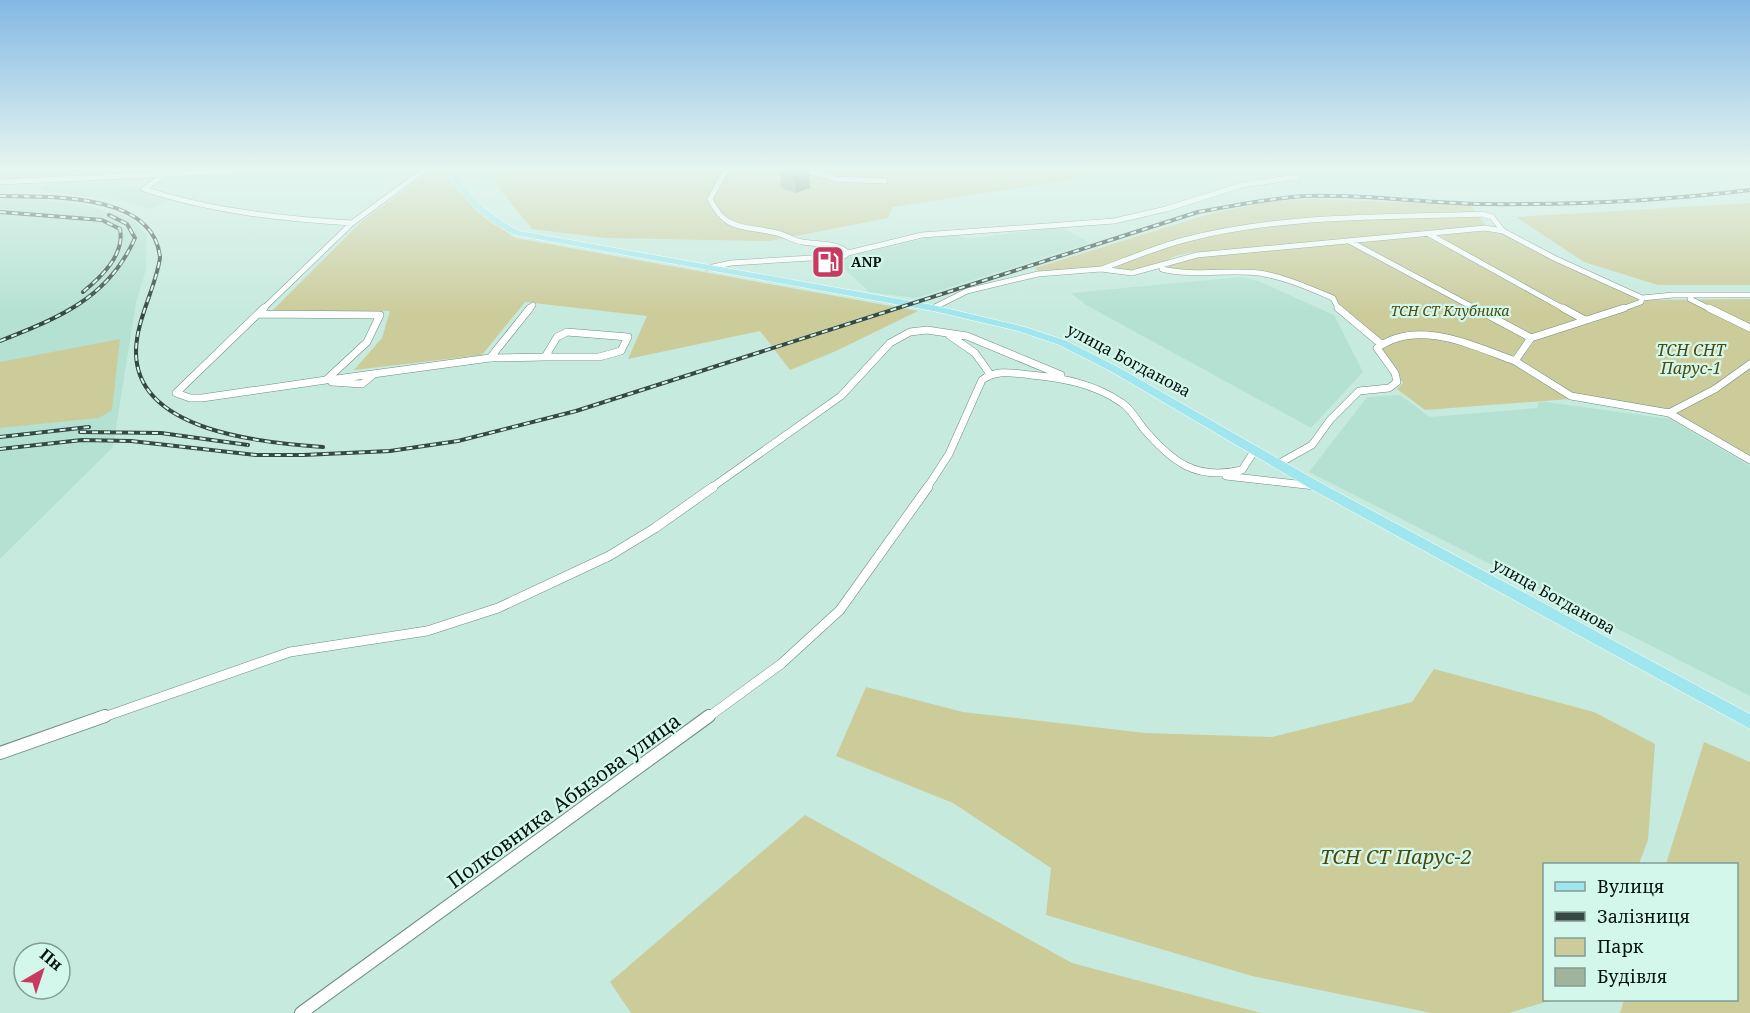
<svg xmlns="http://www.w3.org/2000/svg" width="1750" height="1013" viewBox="0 0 1750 1013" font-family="'Noto Serif',serif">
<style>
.built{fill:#b5e1d3}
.green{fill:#cccc9b}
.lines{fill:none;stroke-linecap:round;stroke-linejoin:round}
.street-far3-casing{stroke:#6c8c82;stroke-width:6}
.street-far2-casing{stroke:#6c8c82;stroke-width:8}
.street-far1-casing{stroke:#6c8c82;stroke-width:10}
.street-casing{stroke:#6c8c82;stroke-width:14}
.primary-casing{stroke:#fff;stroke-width:1}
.street-far3{stroke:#fff;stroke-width:5}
.street-far2{stroke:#fff;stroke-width:7}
.street-far1{stroke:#fff;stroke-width:9}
.street{stroke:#fff;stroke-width:12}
.primary{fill:#a0e6ee;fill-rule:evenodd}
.rail-casing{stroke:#364843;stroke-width:4}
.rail{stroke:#d4f7ec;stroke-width:2;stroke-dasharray:6;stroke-linecap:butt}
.wall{fill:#8a9b86}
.shaded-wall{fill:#707e6d}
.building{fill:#a0b49c;stroke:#707e6d;stroke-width:1.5}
.labels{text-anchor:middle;stroke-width:4.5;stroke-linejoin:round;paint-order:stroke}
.far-poi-label{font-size:14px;font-weight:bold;fill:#071310;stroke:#d4f7ec;text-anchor:start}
.far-park-label{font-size:14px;font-style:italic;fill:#4c4a0d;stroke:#d4f7ec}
.park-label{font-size:16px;font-style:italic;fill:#4c4a0d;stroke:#d4f7ec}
.street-label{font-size:16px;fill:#071310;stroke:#d4f7ec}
.near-street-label{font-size:20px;fill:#071310;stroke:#d4f7ec}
.near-park-label{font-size:20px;font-style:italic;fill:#4c4a0d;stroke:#d4f7ec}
</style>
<rect width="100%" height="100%" fill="#c7eade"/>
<path class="built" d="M54 182H90L151 191 172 199 150 209 117 200 37 190Z
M0 199H32L84 204 133 219 147 235 146 269 136 303 113 447 0 559Z
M1061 227 1090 243 916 298 869 292 835 260 938 235 951 234 968 239Z
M1241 277 1258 281 1334 315 1363 372 1311 428 1086 305 1071 293Z
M1400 395 1430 417 1537 408 1539 401 1670 419 1750 466V696L1309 472 1367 397Z"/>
<path class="green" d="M432 170H443C462 201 487 217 515 238L918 311 836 351 790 370 760 331 628 359 647 316 525 302 482 355 354 370 382 338 390 311H272L362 221Z
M501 170H1091L1068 180 893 207 888 218 770 241 606 238 532 229 495 183Z
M1314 199 1470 205 1487 227 1189 253 1175 256 1158 265 1124 271 1097 266 1079 270 1041 273 1035 268 1213 213 1273 201Z
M1750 203V285H1658L1584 262 1516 217Z
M1470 229 1501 231 1637 297 1638 301 1530 335 1512 357V363L1570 399 1425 410 1397 389 1403 383 1382 350 1379 340 1343 311 1336 299 1257 272 1183 273 1167 269 1170 264 1207 255Z
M1750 299V458L1661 409 1571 393 1520 360 1536 339 1590 323 1649 300Z
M120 339 112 410 99 418 0 428V362Z
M1434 669 1594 712 1655 744 1648 840 1639 864H1544V1000H1552L1509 1013H1431L1252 976 1046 915 1051 868 953 803 836 756 866 687 963 712 1145 733 1272 737 1412 702Z
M1704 742 1750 762V1013H1620L1624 1000H1736V864H1666Z
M805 815 1072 963 1261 1013H631L610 982Z"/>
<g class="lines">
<defs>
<path id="street-far3" d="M807 170 836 179 885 181
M163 176 144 189C210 211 283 219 352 223
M0 182 250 170
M1427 233 1566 310
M1349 241 1478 310
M848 253 922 235 1114 221 1166 209 1242 185 1297 177
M708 268 731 263 844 256 848 253C835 242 819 245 803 242 793 241 786 235 777 233 746 225 726 233 710 199L726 170
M1102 269C1129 259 1157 247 1184 240 1280 214 1384 218 1482 214L1492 217 1503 231
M1162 269C1194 277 1226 269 1259 273 1285 277 1309 288 1333 298L1339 310
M1690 299 1712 310
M933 308 967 291 1038 274 1101 269 1132 273 1197 255 1485 228 1503 231 1554 258 1642 298
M262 310 352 223 424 170
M529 310 533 305
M1619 310 1641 302 1642 298 1673 295H1750"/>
<path id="street-far2" d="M1338 308 1381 344
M1475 308 1531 338
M1563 308 1585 320
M1709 308 1750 328
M258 314 380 315 367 342 326 380 202 398H190L176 393 264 308
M567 332 628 337 621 351 599 357H545L557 337Z
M949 335 975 353 990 374
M490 358 530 308
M1515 361 1571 396 1669 413 1715 389 1750 364
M329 380 490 358 545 357
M332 382 362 384 373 375
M1669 413 1750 460
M1278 464 1312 445 1330 420 1359 391 1389 388 1397 382 1395 373 1377 348C1418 318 1473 346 1515 361L1531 338 1624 308
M1226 476 1315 486
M711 488 841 396 890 343 910 332 927 330 967 336 1061 375
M927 488 949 454 982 380C997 369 1013 373 1031 375 1063 378 1095 384 1122 403 1131 409 1137 420 1143 428 1172 462 1196 481 1242 470L1255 450"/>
<path id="street-far1" d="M101 718 290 652 427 631 498 608 609 556 655 528 713 487
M707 718 781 664 840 610 928 487"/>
<path id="street" d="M0 753 105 716
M301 1013 709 716"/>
<path id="primary" d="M445 170H453C470 197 492 218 520 231L933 305 1025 327 1067 341 1120 368 1321 483 1750 714V729L1311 489 1112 372 1059 345 1018 331 933 311 515 235C484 221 462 199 445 170Z"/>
</defs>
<use href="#street-far3" class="street-far3-casing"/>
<use href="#street-far2" class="street-far2-casing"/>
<use href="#street-far1" class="street-far1-casing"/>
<use href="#street" class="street-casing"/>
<use href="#primary" class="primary-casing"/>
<use href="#street-far3" class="street-far3"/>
<use href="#street-far2" class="street-far2"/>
<use href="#street-far1" class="street-far1"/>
<use href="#street" class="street"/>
<use href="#primary" class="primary"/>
<defs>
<path id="rail" d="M0 196C49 197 155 192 160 258 155 290 136 320 136 352 136 432 264 443 323 447
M0 212 102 220 120 229C125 255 101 277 83 292
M0 341C58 318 108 299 135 238L127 224 109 215
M80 432 161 433 248 445
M0 437 89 427
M0 449 82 440 131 441 256 455H303L390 451 458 441 576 411 1198 212C1234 206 1269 198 1306 196 1365 194 1424 203 1483 204 1572 205 1661 201 1750 190"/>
</defs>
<use href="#rail" class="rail-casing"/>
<use href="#rail" class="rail"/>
</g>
<path class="wall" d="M805 170 810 188 796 193 781 188 780 171Z"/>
<path class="shaded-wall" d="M809 171 810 188 796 193 795 177Z"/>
<path class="building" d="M783 170H805L809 171 795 177 780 171Z"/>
<linearGradient id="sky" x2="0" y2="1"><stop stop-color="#84b8e4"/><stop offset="0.54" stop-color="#e6f6f0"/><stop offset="1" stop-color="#e6f6f0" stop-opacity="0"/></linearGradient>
<rect width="1750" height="312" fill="url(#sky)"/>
<defs>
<symbol id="fuel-square" viewBox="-11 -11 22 22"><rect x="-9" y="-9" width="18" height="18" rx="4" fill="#c93a60" stroke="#d4f7ec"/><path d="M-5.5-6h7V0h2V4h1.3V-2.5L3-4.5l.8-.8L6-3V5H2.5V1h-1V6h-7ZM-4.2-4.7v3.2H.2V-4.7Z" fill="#fff"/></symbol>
</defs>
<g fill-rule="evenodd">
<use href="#fuel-square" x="809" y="243" width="38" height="38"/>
</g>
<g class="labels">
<g class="far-poi-label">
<text x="851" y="267">ANP</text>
</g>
<g class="far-park-label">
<text x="1450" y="316">ТСН СТ Клубника</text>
</g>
<g class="park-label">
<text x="1691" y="356">ТСН СНТ<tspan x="1691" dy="18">Парус-1</tspan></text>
</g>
<g class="street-label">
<text transform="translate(1129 360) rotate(28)" y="6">улица Богданова</text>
<text transform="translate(1554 596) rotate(29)" y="6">улица Богданова</text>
</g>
<g class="near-street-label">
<text transform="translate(564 801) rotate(-36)" y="7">Полковника Абызова улица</text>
</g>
<g class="near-park-label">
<text x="1396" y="864">ТСН СТ Парус-2</text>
</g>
</g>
<rect x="1543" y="863" width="195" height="138" fill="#d4f7ec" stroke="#829c94" stroke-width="1.5"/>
<rect x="1555" y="882" width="30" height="9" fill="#a0e6ee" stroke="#829c94" stroke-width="1.5"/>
<text x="1597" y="893" font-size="18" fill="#071310">Вулиця</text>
<rect x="1555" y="912" width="30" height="9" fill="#364843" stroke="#829c94" stroke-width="1.5"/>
<text x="1597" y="923" font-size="18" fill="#071310">Залізниця</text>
<rect x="1555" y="938" width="30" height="18" fill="#cccc9b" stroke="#829c94" stroke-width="1.5"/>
<text x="1597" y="953" font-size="18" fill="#071310">Парк</text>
<rect x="1555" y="968" width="30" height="18" fill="#a0b49c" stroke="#829c94" stroke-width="1.5"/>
<text x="1597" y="983" font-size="18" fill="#071310">Будівля</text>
<g transform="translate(42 971) rotate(39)"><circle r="28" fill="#d4f7ec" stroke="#829c94" stroke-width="1.5"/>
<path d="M0-4.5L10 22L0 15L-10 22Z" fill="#c93a60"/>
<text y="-9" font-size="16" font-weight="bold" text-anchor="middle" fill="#071310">Пн</text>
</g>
</svg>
